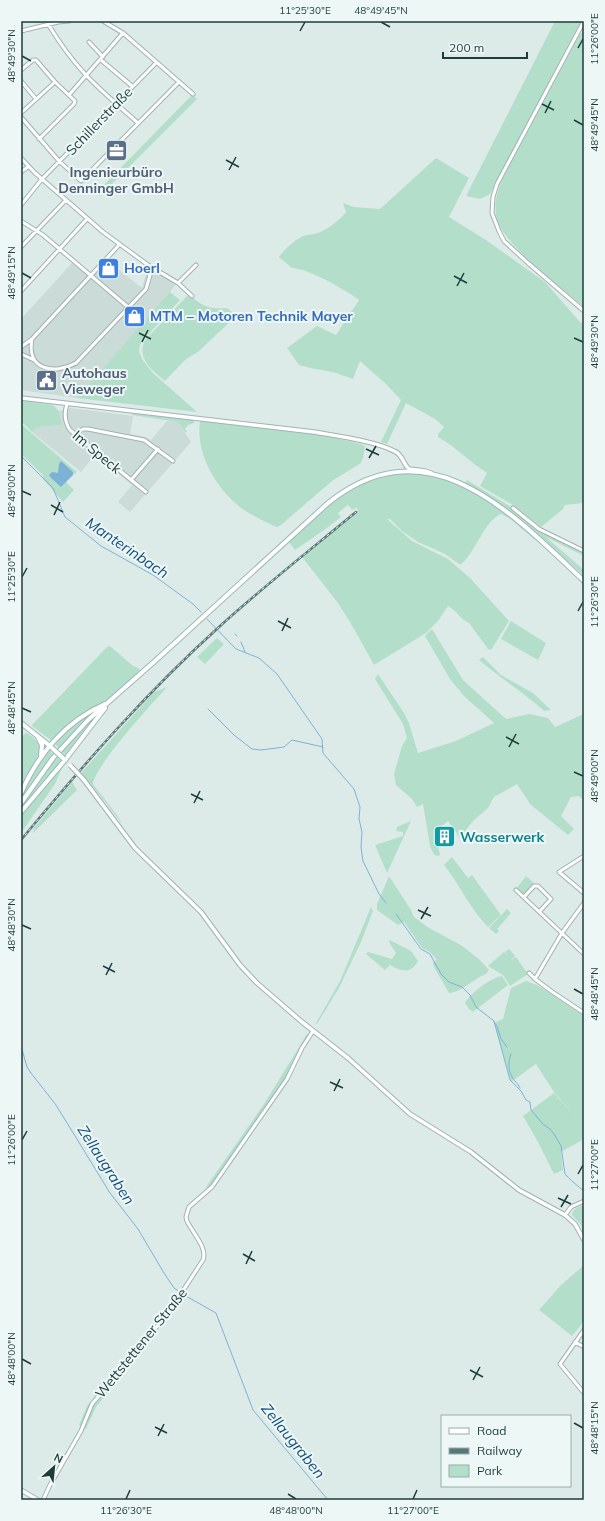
<svg xmlns="http://www.w3.org/2000/svg" width="605" height="1521" viewBox="0 0 605 1521" font-family="Mulish,sans-serif">
<style>
.built{fill:#cbdbd8}
.green{fill:#b3dfca}
.water{fill:#7db2d7}
.lines{fill:none;stroke-linecap:round;stroke-linejoin:round}
.stream{stroke:#7db2d7;stroke-width:1}
.minor-casing{stroke:#a0b3b1;stroke-width:5}
.tertiary-casing{stroke:#a0b3b1;stroke-width:5.5}
.secondary-casing{stroke:#9bb8b5;stroke-width:6}
.minor{stroke:#fff;stroke-width:3}
.tertiary{stroke:#fff;stroke-width:3.5}
.secondary{stroke:#fff;stroke-width:4}
.rail-casing{stroke:#577878;stroke-width:2.5}
.rail{stroke:#edf7f5;stroke-width:1;stroke-dasharray:3;stroke-linecap:butt}
.tertiary-bridge-casing{stroke:#a0b3b1;stroke-width:5.5;stroke-linecap:butt}
.secondary-bridge-casing{stroke:#9bb8b5;stroke-width:6;stroke-linecap:butt}
.tertiary-bridge{stroke:#fff;stroke-width:3.5}
.secondary-bridge{stroke:#fff;stroke-width:4}
.ticks{fill:none;stroke:#1d3c3c;stroke-width:1.5}
.labels{text-anchor:middle;stroke-width:4;stroke-linejoin:round;paint-order:stroke}
.street-label{font-size:14px;fill:#1d3c3c;stroke:#edf7f5}
.service-label{font-size:14px;font-weight:bold;fill:#4e5e75;stroke:#edf7f5}
.shop-label{font-size:14px;font-weight:bold;fill:#366cbe;stroke:#edf7f5;text-anchor:start}
.culture-label{font-size:14px;font-weight:bold;fill:#0d838f;stroke:#edf7f5;text-anchor:start}
.water-label{font-size:15px;font-style:italic;fill:#114f7e;stroke:#edf7f5}
.neatline{fill:none;stroke:#1d3c3c;stroke-width:1.5}
.ticks-label{font-size:10px;text-anchor:middle;fill:#1d3c3c}
</style>
<rect width="100%" height="100%" fill="#ddebe8"/>
<path class="built" d="M107 260 142 288 149 264 178 281 164 300 77 398 21 390V319L72 263 92 276Z
M71 408 133 416 130 434 146 437 151 440 167 421 178 422 191 442 130 512 118 502 132 485 99 458 97 459 94 456 81 472 32 432 37 427 62 425 59 411Z"/>
<path class="green" d="M555 21H581L490 194 480 199 466 196Z
M584 32V307C562 288 499 242 496 215 494 200 498 189 504 176L580 34Z
M192 95 197 99 100 196 97 192Z
M436 158 469 178 449 217 486 240 545 282 580 322 584 324V501L583 503 565 505 563 509 541 527 513 505 480 486 487 473C470 462 456 447 438 437V434L444 427 435 419 406 403 387 444 381 442 401 400 386 384 360 361 353 379 333 372 310 368 299 365 287 348 317 326 336 335 359 300C346 290 307 268 292 268L279 257C285 249 293 241 303 236 308 234 313 235 318 233 328 229 340 220 346 212L343 203 354 207 380 209Z
M170 292 180 300 144 339 140 345 139 351 142 359 153 373 197 412 77 398Z
M188 295H190C201 306 211 310 227 308L232 312 234 318 199 351 185 360 165 381C152 370 136 358 145 340Z
M21 400 53 405 59 411 62 425 37 427 32 432 21 421Z
M132 413 194 420V423L188 425 185 429 187 432H185L178 422 132 415Z
M201 421 318 434 361 444 365 446 363 458 361 463 332 481 281 525 277 527 274 526C263 521 253 516 244 510 218 492 195 454 200 422Z
M21 424 77 472 73 475V472L60 468 58 473 61 487 66 482 74 490 63 502 43 479V475L21 454Z
M401 473C412 474 422 474 432 475 469 482 507 515 536 537L534 539 509 518 501 514C484 521 476 552 461 564H459L445 554 418 542 402 531 390 519H387L412 541 448 559 470 578 509 621 491 650 488 649 469 623C461 620 456 610 448 606L438 621 426 633 374 665 353 627 338 603 302 557 357 513 358 509 356 508 352 510 348 505 338 513 341 517 327 528 295 550 288 541 337 497 357 484Z
M467 480 513 508 533 525 584 551V556L546 537 584 570V576C547 542 510 508 465 483Z
M511 621 546 643 538 660 501 639Z
M432 629 463 680 506 719 529 714 548 718 555 727 584 714V800L578 796 571 797 561 816 574 829 568 835 530 804 517 784 494 797 488 808 473 821 460 838 448 821 434 832 440 854 439 856 434 855 430 846 423 804 417 807 412 799 396 785 394 774 402 746 407 738 403 724 375 679 378 674 404 713 409 723 418 753 456 741 494 723 464 696 450 679 425 636Z
M217 638 224 644 205 664 197 657Z
M110 646 133 666 138 668 141 671 104 702 52 741 32 726V725L107 647Z
M483 657 501 675 533 693 551 710 544 711C523 692 500 678 479 660Z
M167 687C152 704 95 765 93 784L117 815 123 825 94 788 81 773 154 692Z
M100 707 78 727 59 748 54 743 71 726Z
M101 710 66 756 61 751 79 732Z
M26 733C34 737 40 742 40 752L21 789V737Z
M48 749 53 754 21 800C21 784 40 762 48 749Z
M56 756 61 761 60 763 21 810V806Z
M60 767 62 768 55 784 21 833V814Z
M72 782 77 790 33 833 34 828Z
M411 821 387 873 375 845 403 836V832L396 831 397 827Z
M452 857 468 878 472 875 501 915 488 927C470 909 460 885 444 865Z
M389 876 411 910 414 917 429 928 461 945 480 960 489 970 486 974C476 977 459 994 449 993L433 965V962L437 960 430 952 422 948 404 922 398 925 377 910V904Z
M526 876 534 883 523 896 516 889Z
M371 907 373 911 361 942 339 988 317 1024 316 1023 340 981Z
M507 909 511 913 497 929 499 931 496 934 489 928Z
M390 940 411 951 418 961C410 975 401 971 390 965L385 970 366 954 368 952 392 959 396 953 389 942Z
M509 949 515 956 511 960 516 957 528 974 510 986 503 975 488 966 504 952 508 956 505 952Z
M502 976 508 985 473 1012 469 1009 465 1003C471 993 490 978 502 976Z
M526 981 537 985 584 1016V1139L561 1152 563 1170 554 1174 538 1142 523 1116 554 1093 578 1120 554 1092 536 1064 511 1082 494 1023 503 1019 511 988Z
M307 1034 309 1035 289 1075 209 1189 206 1187 264 1104Z
M584 1205V1231L581 1225 572 1215C572 1209 578 1207 584 1205Z
M584 1265V1321L572 1336 539 1310 561 1285Z
M111 1376 118 1380 96 1407 86 1429 79 1425 87 1406Z"/>
<path class="water" d="M61 461 73 472V475L61 487 51 478 49 475 52 472 58 473 59 464Z"/>
<g class="lines">
<path class="stream" d="M21 456 53 488 65 517 70 521 101 546 153 575 193 604 201 612
M207 619 236 649 259 658 277 674 322 739 323 753 354 789 360 807 359 819 362 832 361 847 363 861 379 894 386 903
M235 634 237 636
M241 642 245 652
M208 709 234 735 252 749 261 750 284 747 292 740 323 747
M396 914 421 949 430 954 441 974 449 982 462 987 470 995 476 1007 494 1021 510 1080 521 1091 526 1100 530 1102 531 1110 543 1124 550 1129 554 1134 561 1146 565 1174C569 1179 579 1187 584 1191
M494 1022 497 1026 501 1039 507 1047
M21 1046 27 1067 31 1073 56 1105 110 1193 138 1229 164 1273 174 1288 180 1292
M511 1054C508 1062 508 1070 512 1077 514 1081 518 1083 520 1088
M184 1295 216 1313 253 1410 328 1500"/>
<defs>
<path id="minor" d="M103 21 123 33 193 94
M584 21 497 184 493 197 492 213 499 231 504 241 528 263 584 311
M48 24C59 42 71 59 85 74 102 92 120 107 138 123
M21 31 58 22 69 21
M89 42 103 57
M101 60 132 86
M21 70 33 60H36L55 82
M21 81 36 99
M69 95 123 33
M21 113 55 82 75 101 74 104 39 139
M21 117 59 161 81 181 179 82
M21 158 35 173 103 232 148 265 178 283 192 296
M21 172 28 167
M21 205 42 179 156 63
M21 221 43 235 128 307
M21 247 66 200
M178 283 196 265
M21 291 87 219
M32 339C26 370 54 375 76 363L146 289 150 275 148 265
M21 347 32 339 119 245
M21 354 34 360
M67 404C64 413 64 421 70 430L146 492
M75 434 83 429H88L144 440 173 461
M131 480 158 449
M513 508 539 529 584 551
M584 856 559 872 584 893
M516 890 584 954
M524 897 534 886H538L551 899 540 911
M584 903 562 933 535 979 551 991 584 1013
M529 973 535 979
M565 1215 571 1207 584 1201
M584 1330 560 1364 584 1393
M575 1342 584 1347
M43 1500 50 1485 81 1431 92 1404 169 1312 203 1260C208 1248 192 1232 187 1221L186 1217 189 1207 212 1187 287 1079 302 1048 313 1031"/>
<path id="tertiary" d="M21 398 314 432C337 436 376 441 396 452 403 456 403 464 409 469L425 471 431 473
M84 780 135 848 201 912 240 965 257 983 302 1022 348 1058 410 1114 471 1152 519 1190 565 1215 575 1224 584 1240
M21 1490 38 1500"/>
<path id="secondary" d="M21 723 50 746
M38 737 42 745 41 755
M21 793C38 754 66 721 105 704
M21 803 53 758 88 720 155 661 327 504C427 422 511 512 584 581
M21 812 65 760 105 708"/>
</defs>
<use href="#minor" class="minor-casing"/>
<use href="#tertiary" class="tertiary-casing"/>
<use href="#secondary" class="secondary-casing"/>
<use href="#minor" class="minor"/>
<use href="#tertiary" class="tertiary"/>
<use href="#secondary" class="secondary"/>
<defs>
<path id="rail" d="M21 840C83 765 147 692 219 627 263 587 310 550 356 512"/>
</defs>
<use href="#rail" class="rail-casing"/>
<use href="#rail" class="rail"/>
<defs>
<path id="tertiary-bridge" d="M70 765 84 780"/>
<path id="secondary-bridge" d="M51 747 64 759"/>
</defs>
<use href="#tertiary-bridge" class="tertiary-bridge-casing"/>
<use href="#secondary-bridge" class="secondary-bridge-casing"/>
<use href="#tertiary-bridge" class="tertiary-bridge"/>
<use href="#secondary-bridge" class="secondary-bridge"/>
</g>
<path class="ticks" d="M381 22 390 27M300 31 305 22M578 48 583 39M22 56 31 61M542 104 554 110M545 113 551 101M574 120 583 125M226 160 239 167M229 170 236 157M22 273 31 278M454 276 467 283M457 286 464 273M139 333 151 339M574 338 583 342M142 342 148 330M366 449 379 455M369 458 376 446M22 491 31 495M51 505 63 512M54 515 60 502M22 577 27 568M578 611 583 602M278 621 291 628M282 631 288 618M22 708 31 712M506 737 519 744M509 747 516 734M574 772 583 776M191 794 203 800M194 803 200 791M418 910 431 916M421 919 428 907M22 925 31 929M103 966 115 972M106 975 112 963M574 989 583 994M330 1082 343 1088M334 1091 340 1079M22 1140 27 1131M578 1174 583 1165M558 1198 571 1204M561 1207 568 1195M243 1254 255 1261M246 1264 252 1251M22 1359 31 1364M470 1370 483 1377M473 1380 480 1367M574 1423 583 1428M155 1427 167 1433M158 1436 164 1424M288 1494 296 1499M126 1499 130 1490M413 1499 417 1490"/>
<defs>
<symbol id="office-square" viewBox="-11 -11 22 22"><rect x="-9" y="-9" width="18" height="18" rx="4" fill="#5c6f8a" stroke="#edf7f5"/><path d="M-6-3h4V-5.5h4V-3h4V5H-6ZM-1-4.5V-3h2v-1.5ZM-6 0V1H6V0Z" fill="#fff"/></symbol>
<symbol id="shop-square" viewBox="-11 -11 22 22"><rect x="-9" y="-9" width="18" height="18" rx="4" fill="#3f7fe0" stroke="#edf7f5"/><path d="M-5-2.5h2.3a2.7 3.5 0 0 1 5.4 0H5L5.5 6h-11ZM-1.5-2.5h3a1.5 2.3 0 0 0-3 0Z" fill="#fff"/></symbol>
<symbol id="civic-square" viewBox="-11 -11 22 22"><rect x="-9" y="-9" width="18" height="18" rx="4" fill="#5c6f8a" stroke="#edf7f5"/><path d="M-.6-6.5H3V-4.5H.6V-3L4-1V1h2V6H-6V1h2V-1L-.6-3ZM-1.2 2.5V6h2.4V2.5Z" fill="#fff"/></symbol>
<symbol id="building-square" viewBox="-11 -11 22 22"><rect x="-9" y="-9" width="18" height="18" rx="4" fill="#0f9aa8" stroke="#edf7f5"/><path d="M-4-6H4V6H1V3H-1V6H-4ZM-2.5-4.3h1.7v1.8h-1.7ZM.8-4.3h1.7v1.8H.8ZM-2.5-1h1.7V.8h-1.7ZM.8-1h1.7V.8H.8Z" fill="#fff"/></symbol>
</defs>
<g fill-rule="evenodd">
<use href="#office-square" x="104" y="138" width="25" height="25"/>
<use href="#shop-square" x="96" y="256" width="25" height="25"/>
<use href="#shop-square" x="122" y="304" width="25" height="25"/>
<use href="#civic-square" x="34" y="368" width="25" height="25"/>
<use href="#building-square" x="432" y="824" width="25" height="25"/>
</g>
<g class="labels">
<g class="street-label">
<text transform="translate(99 121) rotate(-46)" y="5">Schillerstraße</text>
<text transform="translate(97 452) rotate(40)" y="5">Im Speck</text>
<text transform="translate(141 1343) rotate(-51)" y="5">Wettstettener Straße</text>
</g>
<g class="service-label">
<text x="116" y="177">Ingenieurbüro<tspan x="116" dy="16">Denninger GmbH</tspan></text>
<text x="62" y="378" text-anchor="start">Autohaus<tspan x="62" dy="16">Vieweger</tspan></text>
</g>
<g class="shop-label">
<text x="124" y="273">Hoerl</text>
<text x="150" y="321">MTM – Motoren Technik Mayer</text>
</g>
<g class="culture-label">
<text x="460" y="842">Wasserwerk</text>
</g>
<g class="water-label">
<text transform="translate(127 548) rotate(34)" y="5">Manterinbach</text>
<text transform="translate(106 1165) rotate(57)" y="5">Zellaugraben</text>
<text transform="translate(293 1441) rotate(51)" y="5">Zellaugraben</text>
</g>
</g>
<rect width="605" height="1521" fill="none" stroke="#edf7f5" stroke-width="44"/>
<rect x="441" y="1415" width="130" height="72" fill="#edf7f5" stroke="#9aacab"/>
<rect x="449" y="1428" width="20" height="6" fill="#ffffff" stroke="#9aacab"/>
<text x="477" y="1435" font-size="12" fill="#1d3c3c">Road</text>
<rect x="449" y="1448" width="20" height="6" fill="#577878" stroke="#9aacab"/>
<text x="477" y="1455" font-size="12" fill="#1d3c3c">Railway</text>
<rect x="449" y="1465" width="20" height="12" fill="#b3dfca" stroke="#9aacab"/>
<text x="477" y="1475" font-size="12" fill="#1d3c3c">Park</text>
<g transform="translate(54 1467) rotate(27)" stroke="#edf7f5" stroke-width="3" paint-order="stroke">
<path d="M0-3L7 15L0 10L-7 15Z" fill="#1d3c3c"/>
<text y="-6" font-size="11" font-weight="bold" text-anchor="middle" fill="#1d3c3c">N</text>
</g>
<path d="M443 52v6h84v-6" fill="none" stroke="#1d3c3c" stroke-width="2"/>
<text x="449" y="52" font-size="12" fill="#1d3c3c" stroke="#edf7f5" stroke-width="3" paint-order="stroke">200 m</text>
<rect x="22" y="22" width="561" height="1477" class="neatline"/>
<g class="ticks-label">
<text x="305" y="14">11°25'30"E</text>
<text x="381" y="14">48°49'45"N</text>
<text transform="translate(594 39) rotate(-90)" y="4">11°26'00"E</text>
<text transform="translate(11 56) rotate(-90)" y="4">48°49'30"N</text>
<text transform="translate(594 125) rotate(-90)" y="4">48°49'45"N</text>
<text transform="translate(11 273) rotate(-90)" y="4">48°49'15"N</text>
<text transform="translate(594 342) rotate(-90)" y="4">48°49'30"N</text>
<text transform="translate(11 491) rotate(-90)" y="4">48°49'00"N</text>
<text transform="translate(11 577) rotate(-90)" y="4">11°25'30"E</text>
<text transform="translate(594 602) rotate(-90)" y="4">11°26'30"E</text>
<text transform="translate(11 708) rotate(-90)" y="4">48°48'45"N</text>
<text transform="translate(594 776) rotate(-90)" y="4">48°49'00"N</text>
<text transform="translate(11 925) rotate(-90)" y="4">48°48'30"N</text>
<text transform="translate(594 994) rotate(-90)" y="4">48°48'45"N</text>
<text transform="translate(11 1140) rotate(-90)" y="4">11°26'00"E</text>
<text transform="translate(594 1165) rotate(-90)" y="4">11°27'00"E</text>
<text transform="translate(11 1359) rotate(-90)" y="4">48°48'00"N</text>
<text transform="translate(594 1428) rotate(-90)" y="4">48°48'15"N</text>
<text x="126" y="1514">11°26'30"E</text>
<text x="296" y="1514">48°48'00"N</text>
<text x="413" y="1514">11°27'00"E</text>
</g>
</svg>
